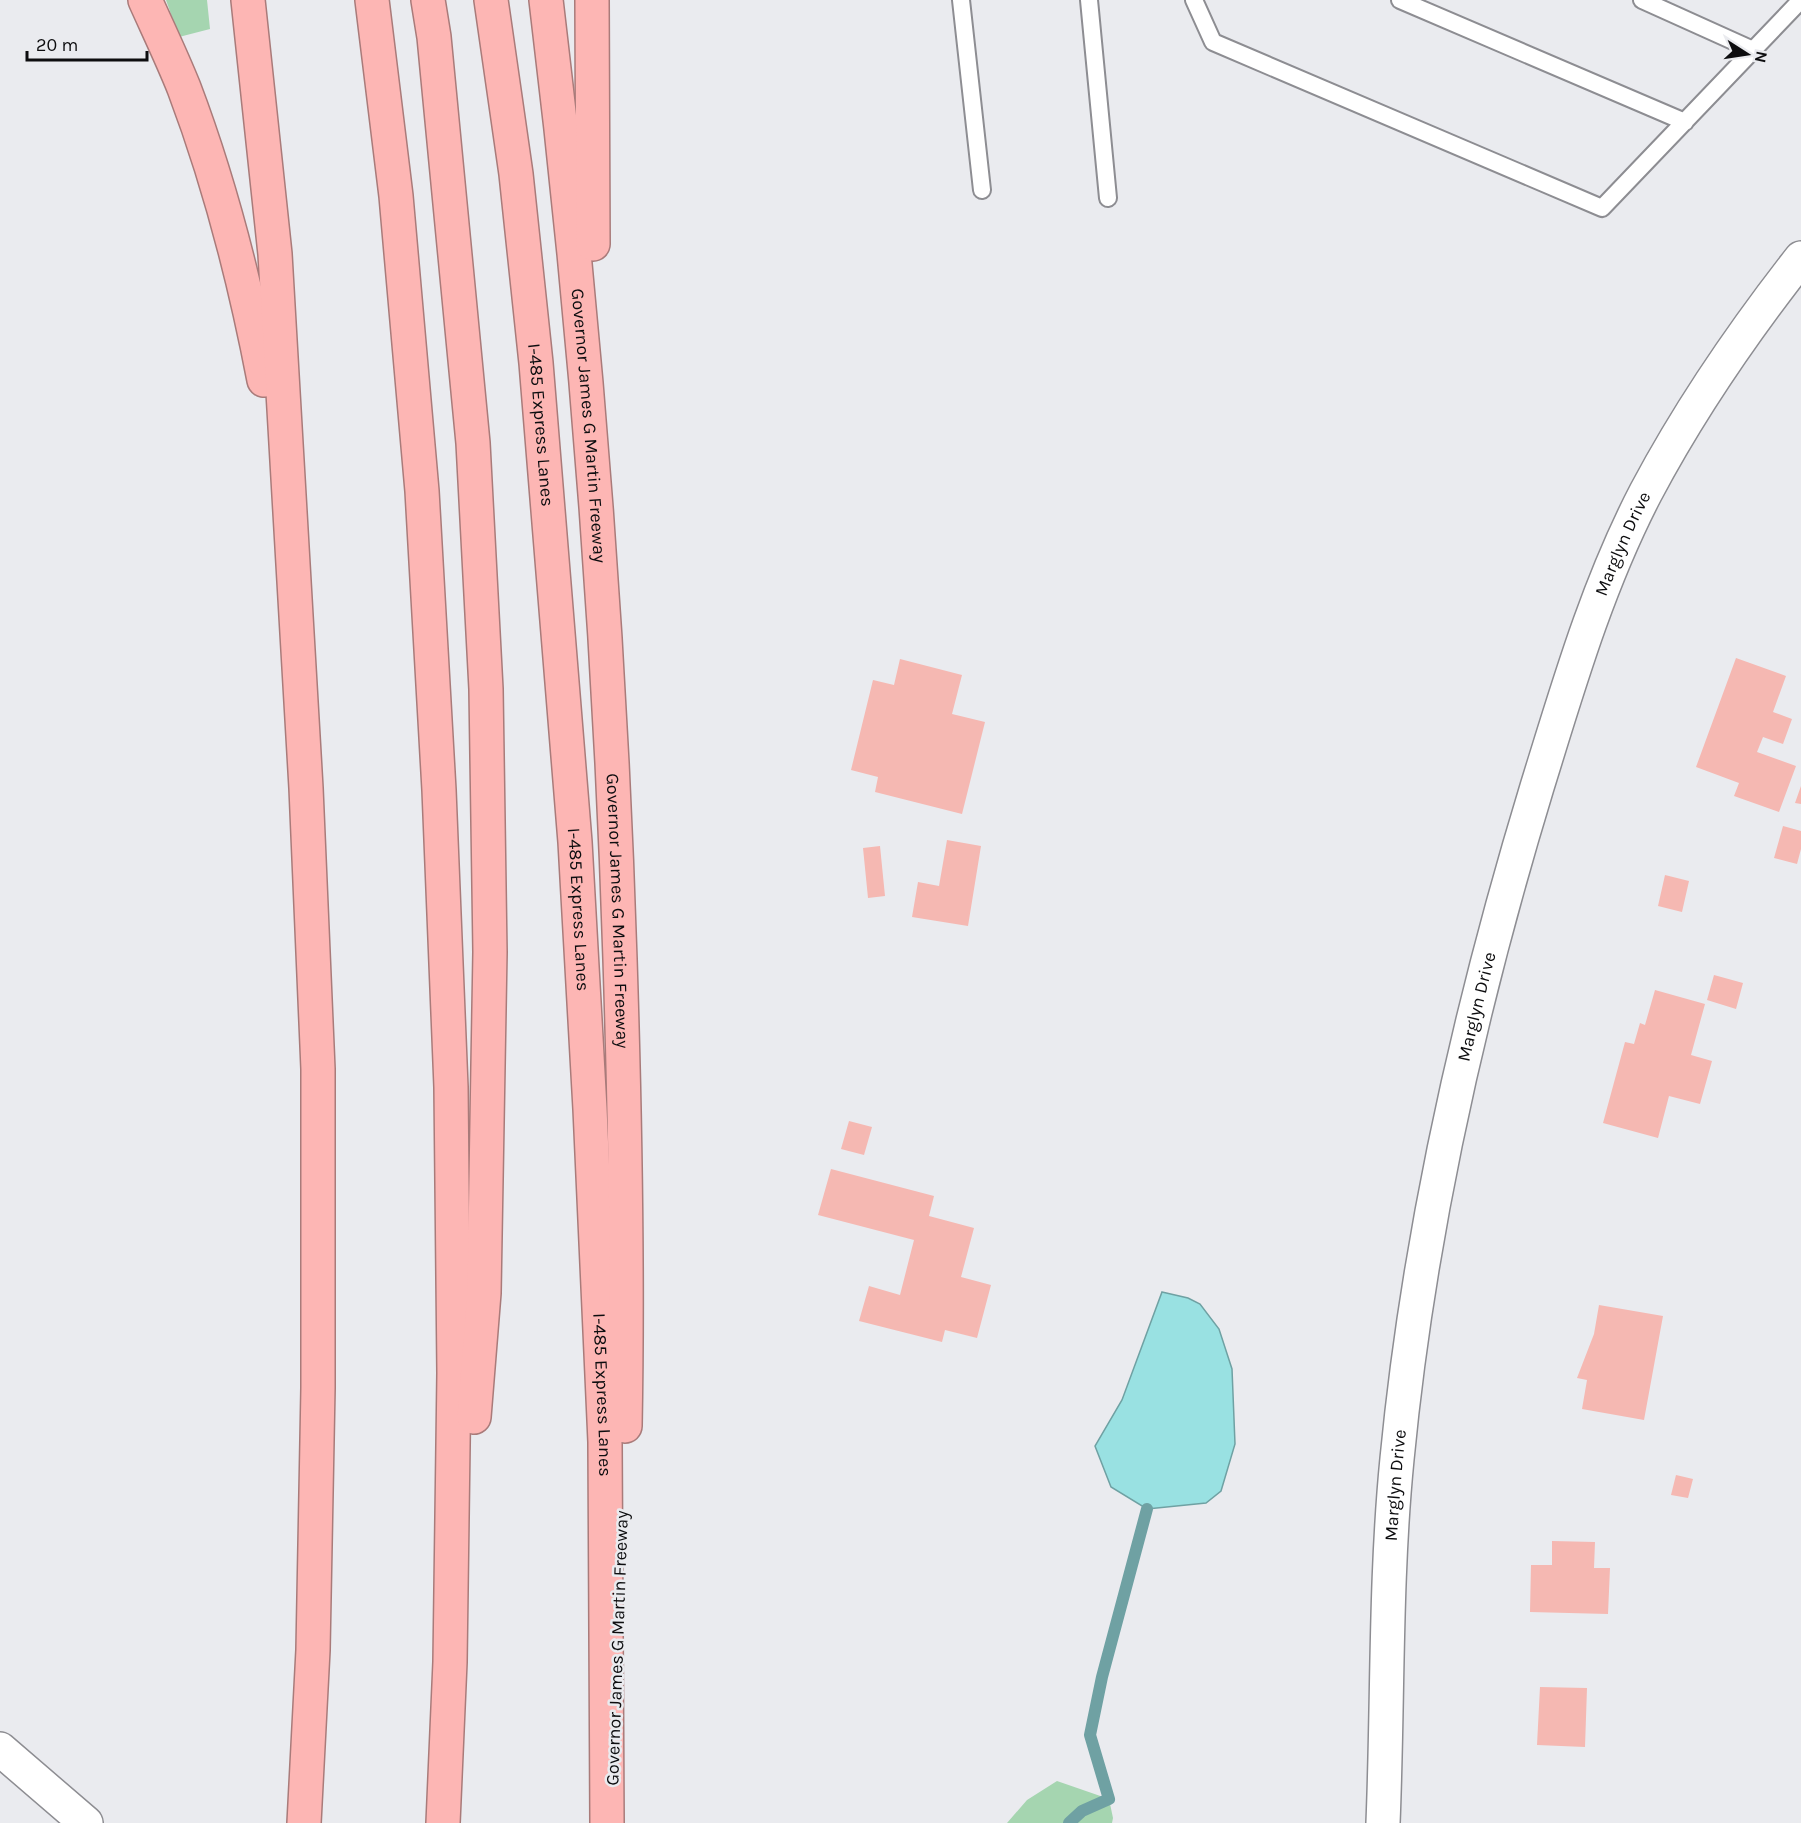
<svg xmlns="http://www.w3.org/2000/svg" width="1801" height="1823" viewBox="0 0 1801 1823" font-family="Karla,sans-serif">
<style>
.green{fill:#a5d5b0}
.water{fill:#99e1e2;stroke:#6fa1a3;stroke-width:1.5}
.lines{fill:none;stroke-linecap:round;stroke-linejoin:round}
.stream{stroke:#6fa1a3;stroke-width:12}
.building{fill:#f5b8b2}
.service-casing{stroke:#8d8d92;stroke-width:20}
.tertiary-casing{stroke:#8d8d92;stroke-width:36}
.motorway-casing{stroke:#a97b7a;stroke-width:36}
.service{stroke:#fff;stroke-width:16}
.tertiary{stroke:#fff;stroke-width:33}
.motorway{stroke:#fdb6b4;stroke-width:33}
.labels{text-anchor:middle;stroke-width:5;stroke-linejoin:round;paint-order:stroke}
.street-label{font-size:18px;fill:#0d0d0f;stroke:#eaebef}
</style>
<rect width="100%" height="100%" fill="#eaebef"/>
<path class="green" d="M166 0H207L210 29 179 37Z
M1057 1781 1109 1799 1113 1818 1112 1823H1007L1027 1800Z"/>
<path class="water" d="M1162 1292 1188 1298 1200 1304 1219 1329 1232 1369 1235 1444 1221 1491 1206 1503 1147 1509 1111 1487 1095 1446 1122 1400Z"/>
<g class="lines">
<path class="stream" d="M1069 1823 1082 1811 1109 1799 1090 1735 1102 1677 1147 1509"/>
</g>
<path class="building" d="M1736 658 1786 676 1773 712 1792 719 1783 744 1763 737 1757 752 1796 766 1779 812 1734 796 1739 783 1696 767Z
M900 659 962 675 952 714 985 722 962 814 875 792 878 777 851 770 873 680 894 685Z
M1801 786V804L1795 803Z
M1783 826 1801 831V849L1797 864 1774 858Z
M947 840 981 846 968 926 912 917 918 882 939 886Z
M880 846 885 896 868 898 863 848Z
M1665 875 1689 881 1682 912 1658 906Z
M1714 975 1743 983 1736 1009 1707 1000Z
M1655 990 1705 1004 1691 1055 1712 1061 1700 1104 1669 1096 1658 1138 1603 1123 1625 1042 1634 1044 1640 1023 1645 1025Z
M849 1121 872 1127 864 1155 841 1149Z
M831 1169 934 1196 929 1216 974 1228 961 1277 991 1285 977 1338 945 1330 942 1342 859 1321 869 1286 900 1295 914 1240 818 1215Z
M1599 1305 1663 1316 1644 1420 1582 1409 1587 1380 1577 1378 1594 1334Z
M1676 1475 1693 1479 1688 1498 1671 1495Z
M1552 1541 1595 1542 1594 1568H1610L1608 1614 1530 1612 1531 1565H1552Z
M1540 1687 1587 1688 1585 1747 1537 1745Z"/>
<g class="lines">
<defs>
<path id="service" d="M961 0 982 190
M1089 0 1108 198
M1194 0 1213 42 1602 208 1801 0
M1400 0 1685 122
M1642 0 1753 50"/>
<g id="tertiary">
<path d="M0 1749 86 1823"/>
<path id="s1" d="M1383 1823C1388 1701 1385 1580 1397 1459 1419 1230 1470 1007 1537 787 1568 687 1597 586 1646 492 1690 409 1743 332 1801 258"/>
</g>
<g id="motorway">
<path d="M145 0C158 29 172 58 184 88 220 183 245 281 264 380"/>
<path d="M248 0 275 254 306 788 318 1069V1388L313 1650 304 1823"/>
<path d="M372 0 396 196 422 491 439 790 451 1087 454 1373 450 1662 443 1823"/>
<path d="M428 0 434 37 473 443 486 689 490 952 484 1293 474 1417"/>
<path id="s2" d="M491 0 516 174 536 363 575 842 590 1109 605 1442 607 1823"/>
<path id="s3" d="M546 0C585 319 610 638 620 959 625 1115 628 1270 625 1426"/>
<path d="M592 0 593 244"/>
</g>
</defs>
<use href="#service" class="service-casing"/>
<use href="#tertiary" class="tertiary-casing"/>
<use href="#motorway" class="motorway-casing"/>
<use href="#service" class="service"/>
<use href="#tertiary" class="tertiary"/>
<use href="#motorway" class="motorway"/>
</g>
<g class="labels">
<g class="street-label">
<text dy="6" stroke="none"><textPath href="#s2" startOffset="428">I-485 Express Lanes</textPath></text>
<text dy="6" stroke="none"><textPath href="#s3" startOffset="428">Governor James G Martin Freeway</textPath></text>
<text dy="6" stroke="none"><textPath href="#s1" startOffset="1310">Marglyn Drive</textPath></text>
<text dy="6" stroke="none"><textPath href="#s2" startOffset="914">I-485 Express Lanes</textPath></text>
<text dy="6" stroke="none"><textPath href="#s3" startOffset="914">Governor James G Martin Freeway</textPath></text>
<text dy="6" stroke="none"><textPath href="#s1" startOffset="824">Marglyn Drive</textPath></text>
<text dy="6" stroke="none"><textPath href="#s2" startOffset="1400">I-485 Express Lanes</textPath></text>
<text dy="6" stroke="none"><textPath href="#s1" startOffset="338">Marglyn Drive</textPath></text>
<text transform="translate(617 1648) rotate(-88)" y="6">Governor James G Martin Freeway</text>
</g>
</g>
<g transform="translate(1747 54) rotate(102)" stroke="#eaebef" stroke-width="4.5" paint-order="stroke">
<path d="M0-4.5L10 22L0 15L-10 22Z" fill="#0d0d0f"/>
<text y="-9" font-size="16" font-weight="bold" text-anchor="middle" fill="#0d0d0f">N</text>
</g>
<path d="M27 51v9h120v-9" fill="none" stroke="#0d0d0f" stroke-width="3"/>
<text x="36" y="51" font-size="18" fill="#0d0d0f" stroke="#eaebef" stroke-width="4.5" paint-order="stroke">20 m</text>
</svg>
